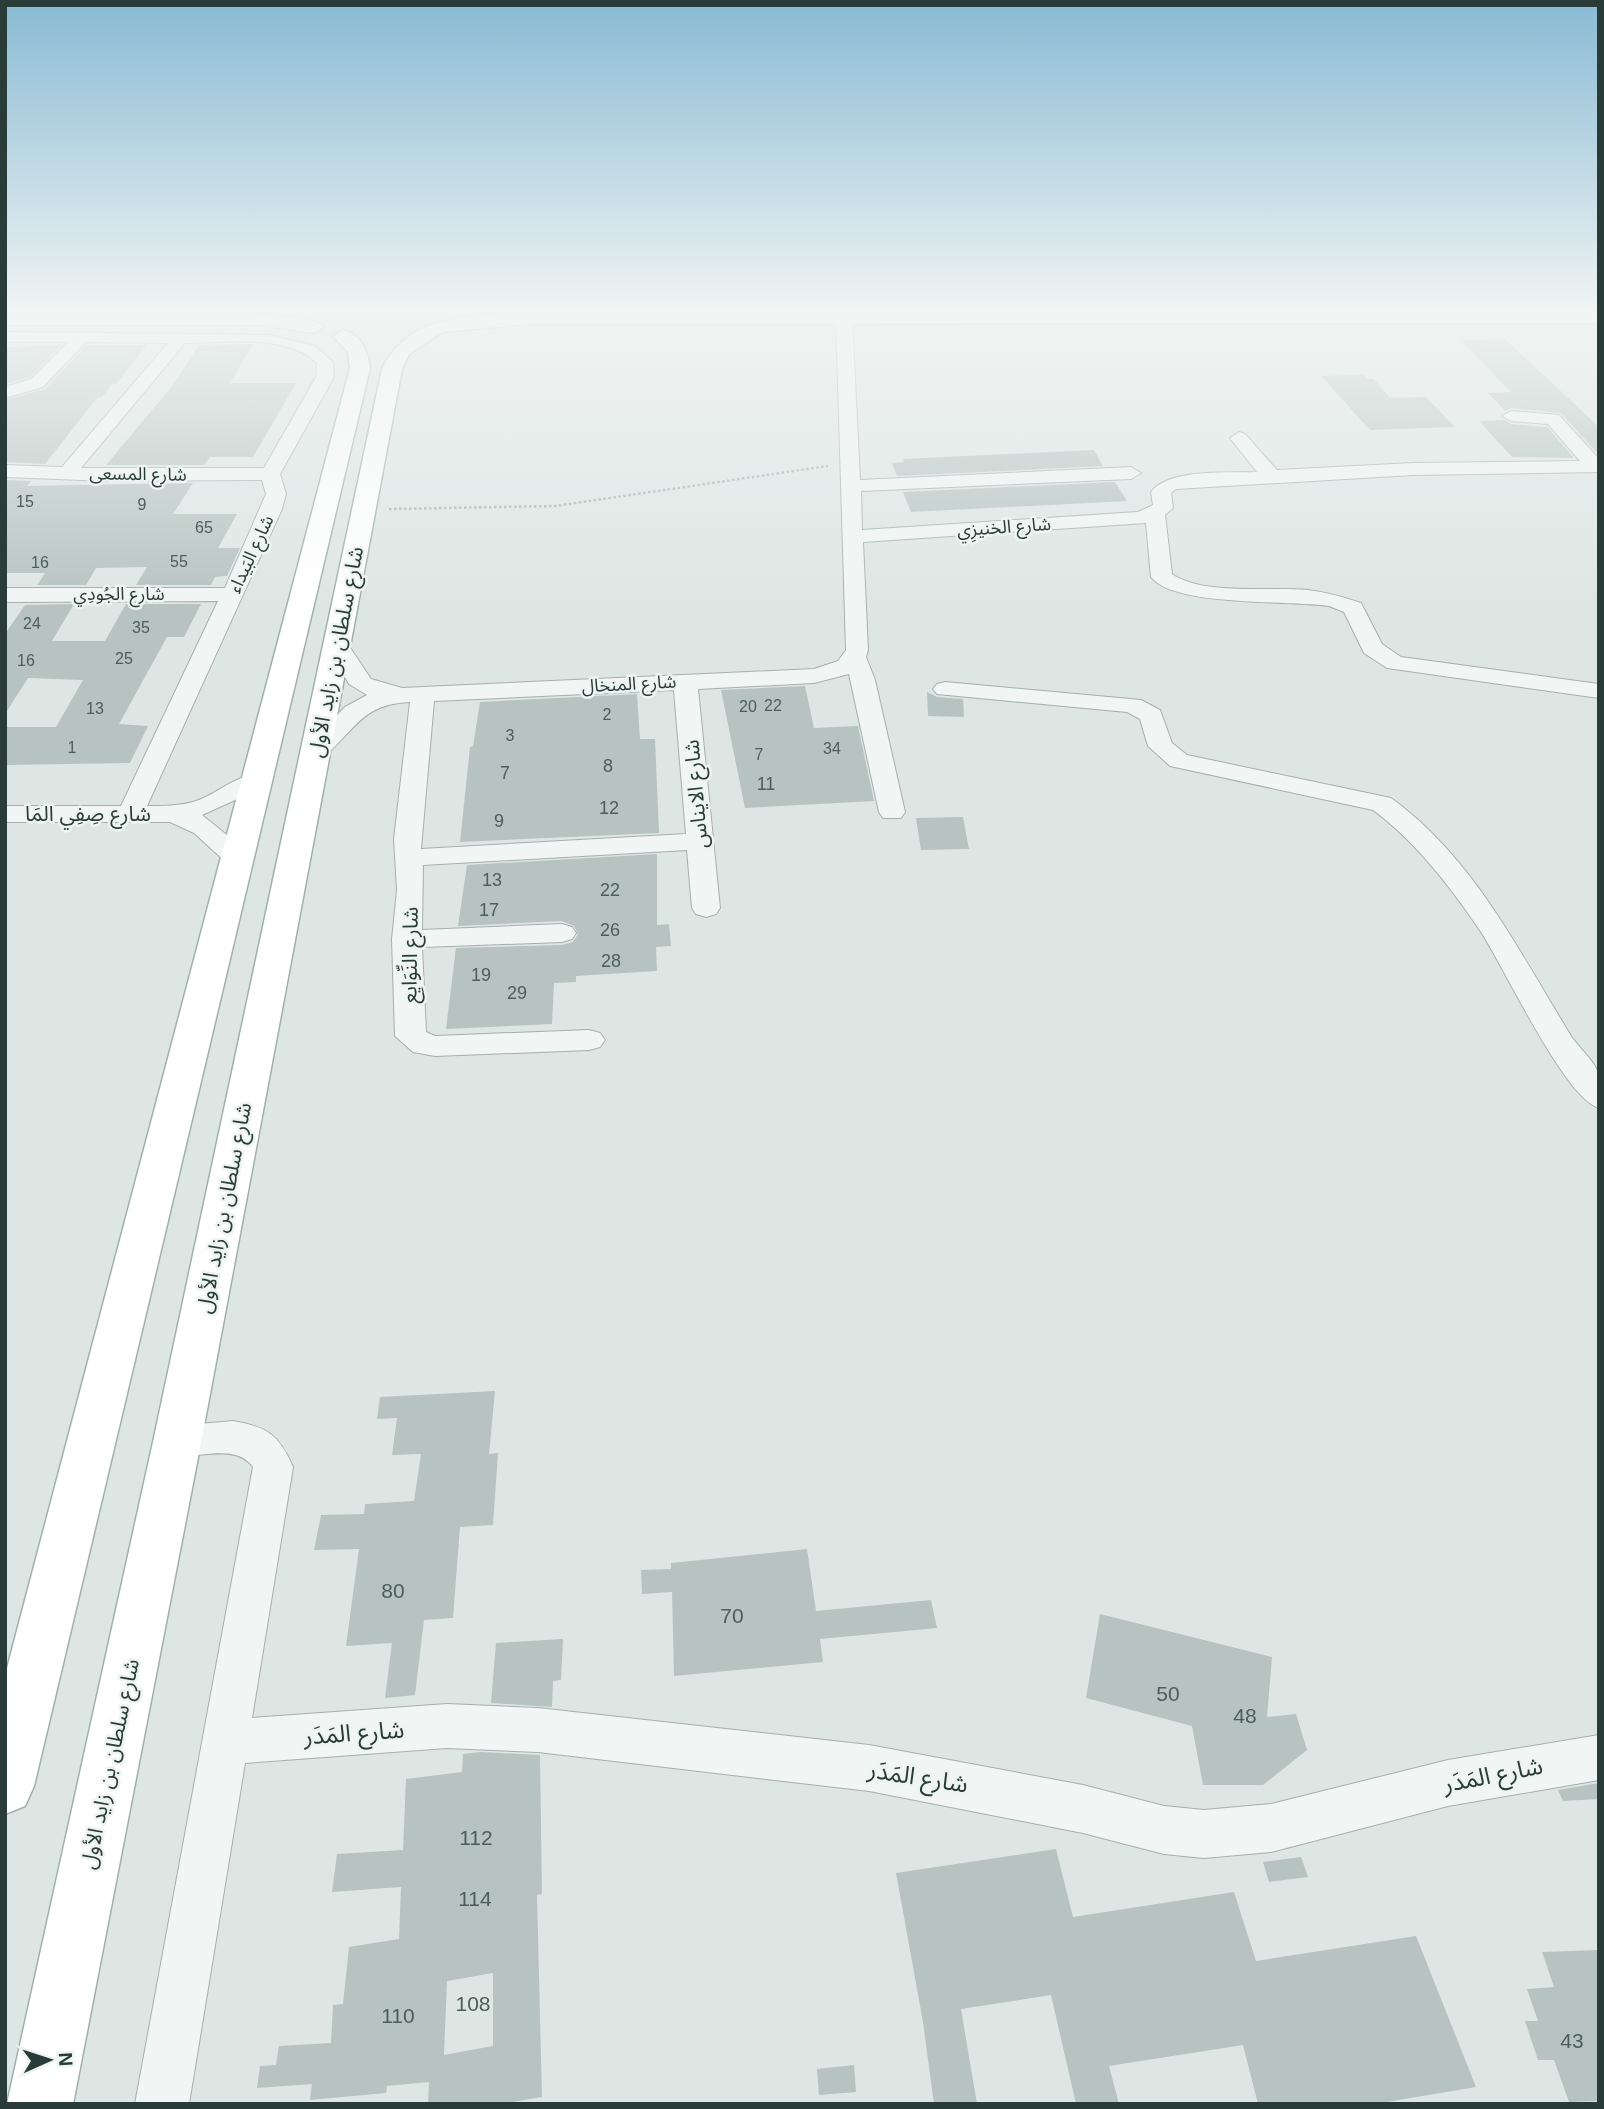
<svg xmlns="http://www.w3.org/2000/svg" width="1604" height="2109" viewBox="0 0 1604 2109" font-family="Arial,'Noto Sans Arabic',sans-serif">
<style>
.building{fill:#b6c3c0;fill-rule:evenodd}
.lines{fill:none;stroke-linecap:round;stroke-linejoin:round}
.minor-casing{stroke:#a4b0ad;stroke-width:2}
.major-casing{stroke:#9fb1ac;stroke-width:3}
.path{stroke:#a9b2b0;stroke-width:2.5;stroke-dasharray:2.5 2.5;stroke-linecap:butt}
.minor{fill:#f1f5f4;fill-rule:evenodd}
.major{fill:#fff;fill-rule:evenodd}
.labels{text-anchor:middle;stroke-width:5;stroke-linejoin:round;paint-order:stroke}
.far-number-label{font-size:16px;fill:#4c5e5a}
.far-street-label{font-size:18px;fill:#293c38;stroke:#eef4f2}
.number-label{font-size:18px;fill:#4c5e5a}
.street-label{font-size:21px;fill:#293c38;stroke:#eef4f2}
.near-number-label{font-size:21px;fill:#4c5e5a}
.near-street-label{font-size:24px;fill:#293c38;stroke:#eef4f2}
</style>
<rect width="100%" height="100%" fill="#dee6e4"/>
<path class="building" d="M1505 339 1599 427V455L1561 413 1511 408 1505 411 1488 393 1511 392 1461 340Z
M253 344 230 383H296L253 457H210L204 465H106L172 386 199 345Z
M61 345 30 377 5 384V347Z
M87 345H147L116 384H112L102 397 97 398 45 464 5 462V400L45 389Z
M1363 375 1367 379H1374L1390 398 1426 397 1455 427 1370 430 1321 376Z
M1504 420 1511 424 1547 427 1574 458 1512 457 1479 421Z
M1094 450 1103 466 897 476 892 463 904 462 903 459Z
M5 480 31 481 27 486 193 483 173 514H237L218 548H240L227 576 215 577 211 585H136L147 567 96 568 86 585H37L45 573H5Z
M1115 482 1127 501 911 512 903 492Z
M74 604 52 641H105L126 604H201L184 637H167L119 724 148 726 130 763 5 765V727H56L83 680 28 678 5 714V634L25 605Z
M805 686 814 728 858 726 874 801 745 808 721 690Z
M927 692 937 697 963 699 964 717 928 716Z
M637 694 640 739H655L659 833 460 842 470 747 473 746 480 702Z
M963 817 969 849 921 850 916 818Z
M657 854V925L669 924 671 946 656 947 657 971 576 976V982L554 983 552 1024 446 1029 456 948 562 945 573 942 578 934 574 926 562 921 458 926 467 865Z
M495 1391 489 1454 498 1453 493 1525 460 1527 453 1618 424 1620 415 1695 385 1698 392 1643 346 1646 359 1549 314 1550 321 1515 364 1514 365 1504 414 1501 421 1454 392 1455 397 1418 377 1419 380 1397Z
M807 1549 816 1611 931 1600 937 1628 820 1639 823 1662 674 1676 672 1592 642 1594 641 1570 671 1569V1563Z
M1100 1614 1272 1657 1267 1717 1296 1714 1307 1750 1263 1785H1203L1192 1726 1086 1698Z
M563 1639 561 1680 553 1681 552 1707 491 1703 496 1643Z
M481 1752 540 1755 542 1894 537 1895 542 2097 500 2104H428L429 2082 387 2086 386 2093 310 2100 312 2084 257 2088 260 2066 276 2065 279 2046 331 2043 333 2005 343 2004 349 1947 399 1939 401 1887 332 1892 337 1854 403 1850 406 1779 462 1772 463 1754ZM493 1973V2046L444 2055 447 1981Z
M1599 1783V1799L1563 1801 1558 1790Z
M1056 1849 1073 1917 1234 1892 1256 1961 1416 1936 1476 2087 1375 2104H1258L1243 2045 1109 2066 1119 2104H1076L1051 1995 961 2009 977 2104H934L923 2022 896 1873Z
M1301 1857 1308 1877 1269 1882 1263 1862Z
M1599 1950V2101L1569 2102 1554 2060H1538L1525 2021H1538L1527 1989 1554 1987 1542 1952Z
M854 2065 856 2092 819 2095 817 2069Z"/>
<g class="lines">
<defs>
<path id="minor" d="M844 313 852 318 860 480 1131 467 1141 473 1131 479 861 491 862 530 1138 512 1153 505 1151 492C1169 468 1229 473 1257 472L1230 438 1239 432 1245 434 1277 470 1413 463 1580 461 1548 424 1511 421 1502 416 1511 411 1559 415 1599 459V472L1413 475 1176 489 1171 493 1173 508 1165 515 1172 574C1204 596 1269 586 1308 590 1326 592 1343 597 1361 603L1382 644 1401 657 1599 684V698L1387 668 1364 653 1344 612 1329 606C1290 600 1173 607 1151 577L1146 523 863 542 868 650 866 657 875 680 905 812 901 818H883L879 812 849 674 814 683 698 689 720 908 716 914 706 917 696 914 692 908 687 850 423 865 422 930 562 924 572 927 576 933 572 939 562 942 422 947 426 1032 435 1036 589 1030 600 1033 605 1040 600 1047 589 1050 435 1056 413 1052 395 1036 392 939 397 890 394 839 410 702C363 704 356 728 325 756H307L303 751 307 746 345 707 367 695 349 684 326 645 337 638 345 640 371 679 402 688 814 669 838 661 846 650 836 318ZM674 690 686 834 421 849 434 701Z
M5 332 269 335 315 346 333 362 334 377 280 474 286 494 282 509 147 806C163 806 180 806 196 801 219 794 241 769 266 776L270 781 266 786 202 815 248 852 252 858 248 864H228L194 833 170 822H5V806H121L218 601 5 602V588H225L266 494 262 480 108 481 5 477V465L62 467 168 343 86 342 43 387 5 398V387L31 379 68 342H5ZM185 343C225 343 285 333 317 363L316 377 264 468H81Z
M945 682 1141 700 1160 710 1172 743 1187 755 1391 798C1473 857 1520 953 1571 1036 1579 1048 1596 1062 1599 1076 1601 1086 1599 1098 1599 1108 1564 1098 1503 964 1479 929 1450 886 1414 840 1373 810L1170 766 1148 746 1140 719 1127 712 937 694 933 689 937 684Z
M233 1421C268 1427 279 1435 293 1467L252 1718 447 1704 538 1708 869 1745 1083 1785 1164 1806 1204 1810 1271 1804 1448 1760 1599 1735V1780L1448 1806 1271 1852 1204 1858 1164 1854 1083 1833 869 1791 538 1752 447 1748 245 1763 189 2104H135L253 1467C234 1440 190 1463 163 1454L157 1442 163 1430 177 1426Z"/>
<path id="major" d="M530 312H1599V323L530 324 442 332 409 354 402 369 201 1442 73 2104H7L153 1442 382 369C411 311 473 317 530 312Z
M5 313C47 313 308 305 324 327L314 333 261 325H5Z
M343 330C361 335 368 351 370 368L34 1786 25 1806 5 1814V1676L350 368 348 352 333 336Z"/>
</defs>
<use href="#minor" class="minor-casing"/>
<use href="#major" class="major-casing"/>
<path class="path" d="M389 509 555 506 828 466"/>
<use href="#minor" class="minor"/>
<use href="#major" class="major"/>
</g>
<linearGradient id="sky" x2="0" y2="1"><stop stop-color="#89bad4"/><stop offset="0.51" stop-color="#f0f4f3"/><stop offset="1" stop-color="#f0f4f3" stop-opacity="0"/></linearGradient>
<rect width="1604" height="607" fill="url(#sky)"/>
<g class="labels">
<g class="far-number-label">
<text x="25" y="507">15</text>
<text x="142" y="510">9</text>
<text x="204" y="533">65</text>
<text x="179" y="567">55</text>
<text x="40" y="568">16</text>
<text x="32" y="629">24</text>
<text x="141" y="633">35</text>
<text x="124" y="664">25</text>
<text x="26" y="666">16</text>
<text x="773" y="711">22</text>
<text x="748" y="712">20</text>
<text x="95" y="714">13</text>
<text x="607" y="720">2</text>
<text x="510" y="741">3</text>
<text x="72" y="753">1</text>
<text x="832" y="754">34</text>
<text x="759" y="760">7</text>
</g>
<g class="far-street-label">
<text transform="translate(138 474) rotate(1)" y="6">شارع المسعى</text>
<text transform="translate(1004 527) rotate(-4)" y="6">شارع الخنيزِي</text>
<text transform="translate(251 554) rotate(-65)" y="6">شارع البَيداء</text>
<text x="119" y="600">شارع الجُودِي</text>
<text transform="translate(629 684) rotate(-3)" y="6">شارع المنخال</text>
</g>
<g class="number-label">
<text x="608" y="772">8</text>
<text x="505" y="779">7</text>
<text x="766" y="790">11</text>
<text x="609" y="814">12</text>
<text x="499" y="827">9</text>
<text x="492" y="886">13</text>
<text x="610" y="896">22</text>
<text x="489" y="916">17</text>
<text x="610" y="936">26</text>
<text x="611" y="967">28</text>
<text x="481" y="981">19</text>
<text x="517" y="999">29</text>
</g>
<g class="street-label">
<text transform="translate(336 652) rotate(-79)" y="7">شارع سلطان بن زايد الأول</text>
<text transform="translate(696 794) rotate(-95)" y="7">شارع الايناس</text>
<text x="88" y="821">شارع صِفِي المَا</text>
<text transform="translate(410 955) rotate(-89)" y="7">شارع النِّوَايِع</text>
<text transform="translate(224 1208) rotate(-79)" y="7">شارع سلطان بن زايد الأول</text>
<text transform="translate(110 1764) rotate(-78)" y="7">شارع سلطان بن زايد الأول</text>
</g>
<g class="near-number-label">
<text x="393" y="1598">80</text>
<text x="732" y="1623">70</text>
<text x="1168" y="1701">50</text>
<text x="1245" y="1723">48</text>
<text x="476" y="1845">112</text>
<text x="475" y="1906">114</text>
<text x="473" y="2011">108</text>
<text x="398" y="2023">110</text>
<text x="1572" y="2048">43</text>
</g>
<g class="near-street-label">
<text transform="translate(354 1733) rotate(-4)" y="8">شارع المَدَر</text>
<text transform="translate(1493 1775) rotate(-11)" y="8">شارع المَدَر</text>
<text transform="translate(918 1777) rotate(9)" y="8">شارع المَدَر</text>
</g>
</g>
<rect width="1604" height="2109" fill="none" stroke="#293c38" stroke-width="14"/>
<g transform="translate(49 2060) rotate(87)" stroke="#eef4f2" stroke-width="5" paint-order="stroke">
<path d="M0-5L12 26L0 18L-12 26Z" fill="#293c38"/>
<text y="-10" font-size="19" font-weight="bold" text-anchor="middle" fill="#293c38">N</text>
</g>
</svg>
